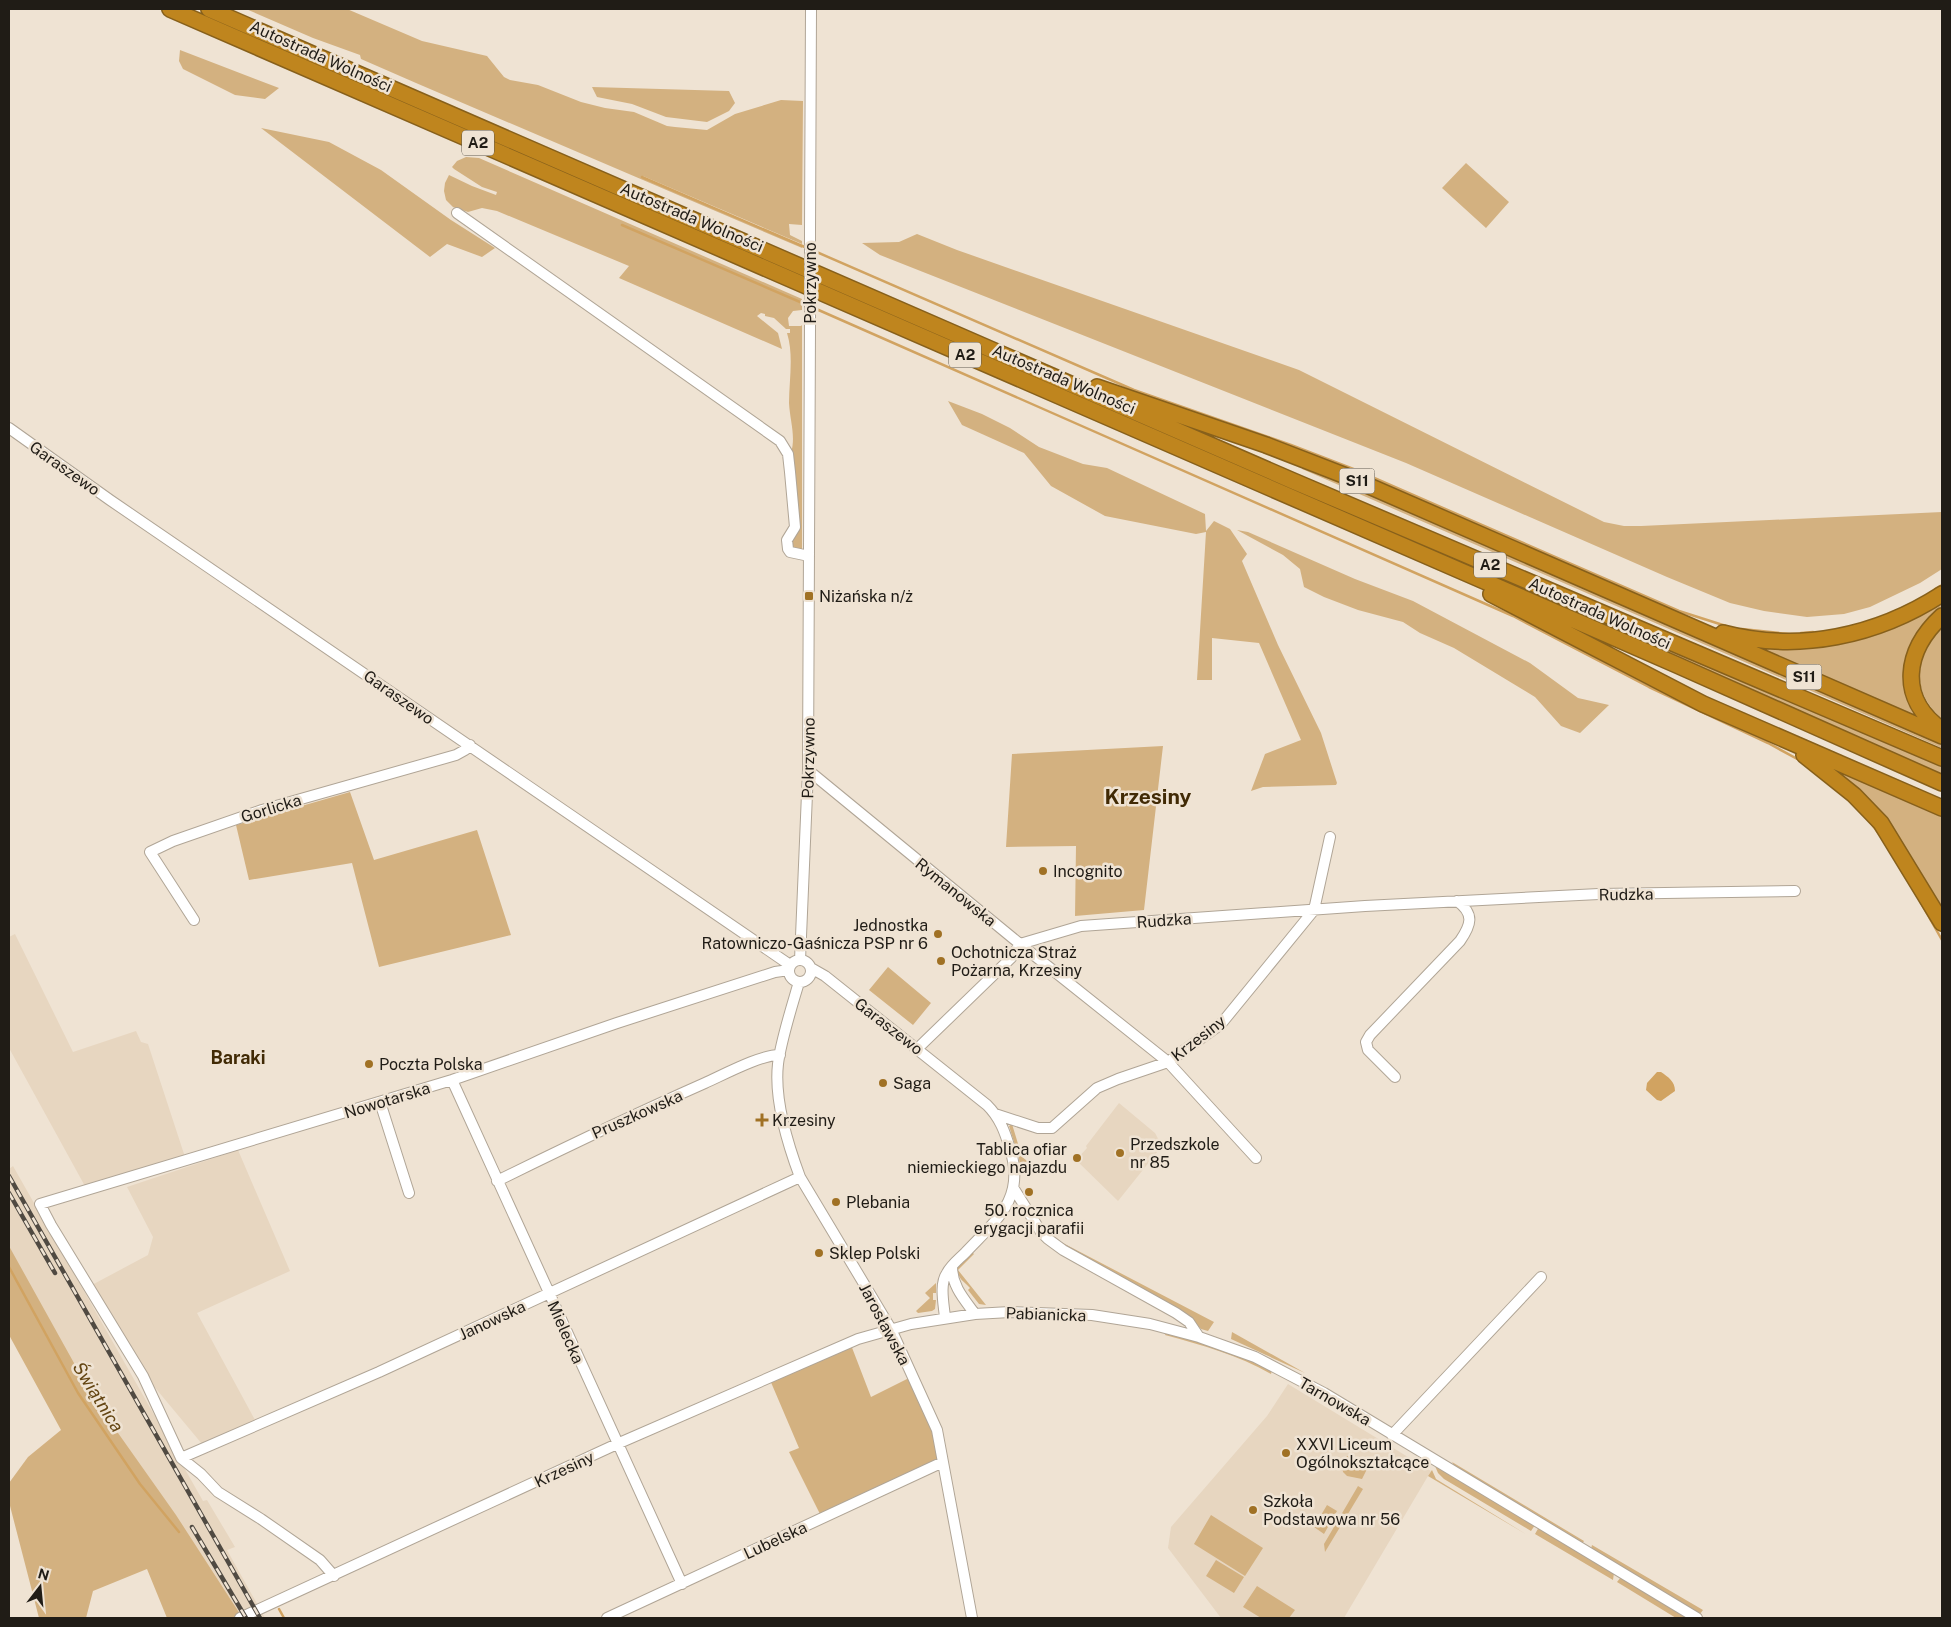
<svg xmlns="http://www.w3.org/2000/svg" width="1951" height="1627" viewBox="0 0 1951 1627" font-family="'Public Sans',sans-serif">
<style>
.built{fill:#e7d6c0}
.green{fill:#d3b180}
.water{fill:#d1a361}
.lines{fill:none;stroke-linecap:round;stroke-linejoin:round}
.stream{stroke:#d1a361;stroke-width:2.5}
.minor-casing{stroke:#b0a596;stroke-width:12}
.highway-casing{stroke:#87601b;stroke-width:18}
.minor{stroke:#fff;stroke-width:10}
.highway{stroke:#bf851e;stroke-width:15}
.rail-casing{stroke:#504a42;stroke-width:4.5}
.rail{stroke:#efe3d3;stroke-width:2.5;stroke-dasharray:8;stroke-linecap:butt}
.minor-bridge-casing{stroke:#b0a596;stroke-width:12;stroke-linecap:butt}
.minor-bridge{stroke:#fff;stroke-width:10}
.poi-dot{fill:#a07124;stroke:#efe3d3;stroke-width:2}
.labels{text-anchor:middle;stroke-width:5;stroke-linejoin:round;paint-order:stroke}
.shield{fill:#efe3d3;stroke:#5e584f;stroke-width:1}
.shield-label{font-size:15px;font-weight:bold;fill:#201c16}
.street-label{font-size:16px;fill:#201c16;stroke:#efe3d3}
.poi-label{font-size:16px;fill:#201c16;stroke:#efe3d3;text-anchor:start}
.neighbourhood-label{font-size:18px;font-weight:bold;fill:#412a05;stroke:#efe3d3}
.water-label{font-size:18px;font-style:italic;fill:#644512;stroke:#efe3d3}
.district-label{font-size:21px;font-weight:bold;fill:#412a05;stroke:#efe3d3}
</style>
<rect width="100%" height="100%" fill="#efe3d3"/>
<path class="built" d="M15 934 73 1052 136 1031 141 1042 148 1044 185 1157 86 1188 9 1048V937Z
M1119 1103 1155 1133 1162 1146 1118 1201 1076 1160 1087 1148 1086 1146Z
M238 1150 290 1271 197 1313 255 1420 202 1444 142 1372 90 1286 148 1255 153 1237 127 1187Z
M13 1166 203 1501 207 1500 235 1547 227 1550 265 1618H234L97 1405 9 1251V1169Z
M1288 1384 1431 1471 1344 1618H1221L1168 1548 1171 1527 1267 1416Z"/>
<path class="green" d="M246 9H347L422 41 487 56 504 77 510 80 538 85 581 102 605 108 634 112 667 126 675 127 707 130 735 114 781 100 803 101 802 225 789 224 790 235 802 241V244L643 176 642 177 802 246V248L416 83 361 59 360 55 313 38Z
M180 50 279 88 265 99 235 95 183 69 179 61Z
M592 87 729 91 735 103 729 111 707 122 666 117 632 104 597 97Z
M261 128 329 142 381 170 451 220 495 248 482 257 447 244 430 257Z
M466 157 479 158 802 299V310L793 311 788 318 789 326H801L802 325V550L792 548V541L797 533 791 453C796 436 790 421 789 403 789 381 794 355 787 333H790V329H786L774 318 765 316V314L761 313 757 316 778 333 782 349 619 278 629 266 497 211 482 208 468 212 453 207 446 200 444 191 445 183 449 175 472 186 496 195 497 192 482 187 454 169 452 167 457 161Z
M1466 163 1509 202 1486 228 1442 188Z
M917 234 957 250 1299 370 1604 522 1624 526H1641L1942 512V569L1920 583 1870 607 1844 614 1807 617 1764 611 1730 603 1667 577 1406 463 880 255 862 243 899 242Z
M823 282 1942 765V777L821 286Z
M948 401 982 414 1010 428 1039 447 1083 464 1107 468 1205 514 1206 531 1214 521 1230 529 1247 554 1242 561 1278 645 1321 733 1337 783 1336 785 1263 787 1251 791 1265 754 1301 740 1259 643 1212 638V680H1197L1206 532 1196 534 1105 516 1051 486 1024 453 962 425Z
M1303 464 1942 741V748L1302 469Z
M1237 530 1248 532 1355 579 1413 601 1530 663 1578 698 1609 705 1580 733 1561 726 1535 697 1454 648 1420 633 1403 622 1358 610 1324 597 1304 587 1300 569 1283 555Z
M1942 599V609L1910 649 1925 723 1733 639 1793 645Z
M1942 627V719C1910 690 1914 657 1942 627Z
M1163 746 1144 910 1075 916 1076 846 1006 847 1012 754Z
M1826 762 1942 813V917L1903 850Z
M350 792 374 860 477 830 511 935 379 967 352 863 249 880 236 825Z
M888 967 931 1003 913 1025 869 990Z
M1012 1124 1022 1157 1034 1166 1031 1170H1020L1019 1158 1009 1126Z
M1041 1224 1061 1242 1214 1322 1208 1331 1201 1329 1192 1319 1060 1244 1047 1233Z
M9 1246 94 1399 176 1515 240 1614 233 1618H167L147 1569 93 1591 86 1618H39L9 1502V1483L28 1457 61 1430 9 1335Z
M971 1251 974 1254 958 1270 986 1305 979 1304 968 1290 970 1288C963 1280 959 1281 957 1268Z
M936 1283V1293H933V1300H936L935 1309 932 1311 918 1313 916 1311 930 1298 925 1293Z
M1166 1332 1242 1356 1272 1370 1271 1374C1238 1355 1202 1345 1165 1335Z
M1232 1332 1305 1373 1231 1339Z
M851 1345 871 1397 909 1378 934 1431 941 1461 821 1516 789 1452 799 1448 770 1380Z
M1347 1456 1368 1467 1362 1479 1347 1476 1343 1472 1342 1464Z
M1419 1456 1535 1525 1531 1531 1444 1479 1438 1473 1435 1466Z
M1452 1462 1584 1541 1582 1544 1456 1468Z
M1432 1470 1436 1479 1529 1536 1428 1476Z
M1358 1486 1363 1489 1325 1552 1324 1544Z
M1327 1505 1337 1511 1324 1534 1314 1527Z
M1211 1515 1263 1548 1245 1576 1194 1544Z
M1539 1527 1614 1573 1613 1580 1535 1534Z
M1592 1545 1703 1610 1700 1614 1591 1549Z
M1216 1560 1244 1577 1234 1593 1206 1576Z
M1621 1577 1691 1618H1676L1617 1582Z
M1257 1586 1295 1610 1289 1618H1261L1243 1607Z"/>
<path class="water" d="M1657 1072H1661C1668 1077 1675 1081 1675 1091L1661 1101 1657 1100 1646 1090 1647 1083Z"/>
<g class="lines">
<path class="stream" d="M642 177 807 248
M622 225 807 305
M812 250 1134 390 1291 445 1356 470 1679 611 1726 626
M814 308 1513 616 1649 687 1768 743 1801 761
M1319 473 1363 493
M1935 589 1942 585
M1742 629 1788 634
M1801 633 1813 632
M1871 823 1879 834
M1921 903 1942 940
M9 1267 78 1393 140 1484 179 1532
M279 1609 284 1618"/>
<defs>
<path id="minor" d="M457 213 780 441 788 454 790 472 795 527 787 540 788 549 790 552 809 556
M810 230 811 9
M9 428 110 500 790 965
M808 770 1020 944 1168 1062 1256 1158
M194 920 150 852 173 841 262 810 456 755 465 750 470 745
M789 971a11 11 0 1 1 22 0a11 11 0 1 1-22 0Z
M800 960 808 770 810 328
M811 968 825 976 987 1105C1000 1118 1005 1132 1010 1149 1026 1199 996 1220 965 1253 959 1259 951 1265 947 1273 939 1284 944 1305 945 1318
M799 982C792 1006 781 1040 778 1064 774 1099 788 1145 800 1177L891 1329 937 1430 972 1618
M918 1048 1011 958 1020 944 1081 926 1365 906 1599 894 1795 891
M1395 1077 1368 1050 1366 1042 1370 1035 1460 941C1471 925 1475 914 1457 901
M452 1080 682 1584
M380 1102 409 1193
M995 1114 1038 1128H1052L1097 1088 1118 1079 1168 1062 1221 1024 1314 910 1330 837
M497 1181C566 1147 635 1114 705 1083 723 1075 762 1054 780 1055
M1014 1189 1041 1232 1048 1239 1063 1250 1176 1313 1189 1322 1199 1337
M952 1267C952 1286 964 1299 975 1314
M1392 1435 1541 1277
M181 1458 379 1372 800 1177
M334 1576 320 1560 261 1519 218 1492 201 1474 181 1458 143 1376 51 1225 40 1204 452 1080 617 1023 775 972 789 970
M240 1618 617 1444 858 1339 911 1324 975 1314 1010 1312 1092 1315 1150 1324 1199 1337 1255 1357 1324 1393 1697 1618
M607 1618 943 1462"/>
<path id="highway" d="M170 9 1677 665 1942 783
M209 9 1293 481 1942 758
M1097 387 1266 445 1346 476 1942 736
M1491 594 1703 704 1942 808
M1942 616C1905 650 1897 698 1942 730
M1723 633C1799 653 1877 636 1942 594
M1804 755 1854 795 1881 823 1942 923"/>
</defs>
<use href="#minor" class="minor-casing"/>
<use href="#highway" class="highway-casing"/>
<use href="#minor" class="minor"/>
<use href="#highway" class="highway"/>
<defs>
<path id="rail" d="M9 1176 260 1618
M9 1193 55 1273
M192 1527 246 1618"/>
</defs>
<use href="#rail" class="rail-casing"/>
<use href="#rail" class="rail"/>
<defs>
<path id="minor-bridge" d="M810 328V230"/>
</defs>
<use href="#minor-bridge" class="minor-bridge-casing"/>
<use href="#minor-bridge" class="minor-bridge"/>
</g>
<g class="poi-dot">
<rect x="804" y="591" width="10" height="10" rx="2.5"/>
<circle cx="1043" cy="871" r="5"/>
<circle cx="938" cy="934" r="5"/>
<circle cx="941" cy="961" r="5"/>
<circle cx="369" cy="1064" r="5"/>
<circle cx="883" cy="1083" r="5"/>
<path d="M759.5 1112.5h5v5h5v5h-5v5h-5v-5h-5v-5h5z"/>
<circle cx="1120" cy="1153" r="5"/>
<circle cx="1077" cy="1158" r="5"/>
<circle cx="1029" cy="1192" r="5"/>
<circle cx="836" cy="1202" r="5"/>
<circle cx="819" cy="1253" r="5"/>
<circle cx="1286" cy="1453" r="5"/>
<circle cx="1253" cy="1510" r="5"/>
</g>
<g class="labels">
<g class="shield">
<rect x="462" y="130.5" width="32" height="25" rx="4"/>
<rect x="949" y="342.5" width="32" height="25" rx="4"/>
<rect x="1339.5" y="468.5" width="35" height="25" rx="4"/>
<rect x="1474" y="552.5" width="32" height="25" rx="4"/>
<rect x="1786.5" y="664.5" width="35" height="25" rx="4"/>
</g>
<g class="shield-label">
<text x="478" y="148">A2</text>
<text x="965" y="360">A2</text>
<text x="1357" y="486">S11</text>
<text x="1490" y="570">A2</text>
<text x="1804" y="682">S11</text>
</g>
<g class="street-label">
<text transform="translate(321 56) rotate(24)" y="6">Autostrada Wolności</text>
<text transform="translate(692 217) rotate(23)" y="6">Autostrada Wolności</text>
<text transform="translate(810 283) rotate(-90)" y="6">Pokrzywno</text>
<text transform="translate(1064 379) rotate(23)" y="6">Autostrada Wolności</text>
<text transform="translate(65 468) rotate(35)" y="6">Garaszewo</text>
<text transform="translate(1600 613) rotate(24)" y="6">Autostrada Wolności</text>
<text transform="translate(399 697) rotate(35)" y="6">Garaszewo</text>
<text transform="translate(808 758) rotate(-89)" y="6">Pokrzywno</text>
<text transform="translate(271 808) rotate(-17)" y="6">Gorlicka</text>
<text transform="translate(956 892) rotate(39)" y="6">Rymanowska</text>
<text transform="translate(1626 894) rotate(-1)" y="6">Rudzka</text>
<text transform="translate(1164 920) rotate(-4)" y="6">Rudzka</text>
<text transform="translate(889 1026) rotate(38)" y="6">Garaszewo</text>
<text transform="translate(1198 1038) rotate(-38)" y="6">Krzesiny</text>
<text transform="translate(387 1100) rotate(-17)" y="6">Nowotarska</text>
<text transform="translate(637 1114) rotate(-24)" y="6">Pruszkowska</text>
<text transform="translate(1046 1314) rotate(2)" y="6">Pabianicka</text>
<text transform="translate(492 1320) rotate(-25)" y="6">Janowska</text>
<text transform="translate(885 1324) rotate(62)" y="6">Jarosławska</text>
<text transform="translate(566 1332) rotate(66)" y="6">Mielecka</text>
<text transform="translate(1335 1401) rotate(30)" y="6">Tarnowska</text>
<text transform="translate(564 1469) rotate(-25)" y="6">Krzesiny</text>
<text transform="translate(775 1540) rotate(-25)" y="6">Lubelska</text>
</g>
<g class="poi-label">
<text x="819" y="602">Niżańska n/ż</text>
<text x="1053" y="877">Incognito</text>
<text x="928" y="931" text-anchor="end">Jednostka<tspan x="928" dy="18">Ratowniczo-Gaśnicza PSP nr 6</tspan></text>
<text x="951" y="958">Ochotnicza Straż<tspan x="951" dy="18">Pożarna, Krzesiny</tspan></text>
<text x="379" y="1070">Poczta Polska</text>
<text x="893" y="1089">Saga</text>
<text x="772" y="1126">Krzesiny</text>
<text x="1130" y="1150">Przedszkole<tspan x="1130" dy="18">nr 85</tspan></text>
<text x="1067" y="1155" text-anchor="end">Tablica ofiar<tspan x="1067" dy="18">niemieckiego najazdu</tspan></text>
<text x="846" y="1208">Plebania</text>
<text x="1029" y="1216" text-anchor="middle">50. rocznica<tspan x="1029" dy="18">erygacji parafii</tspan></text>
<text x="829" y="1259">Sklep Polski</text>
<text x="1296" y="1450">XXVI Liceum<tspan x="1296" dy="18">Ogólnokształcące</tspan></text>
<text x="1263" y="1507">Szkoła<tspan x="1263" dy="18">Podstawowa nr 56</tspan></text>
</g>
<g class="neighbourhood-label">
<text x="238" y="1064">Baraki</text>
</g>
<g class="water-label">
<text transform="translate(98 1397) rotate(58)" y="6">Świątnica</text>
</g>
<g class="district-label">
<text x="1148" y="804">Krzesiny</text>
</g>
</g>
<rect width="1951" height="1627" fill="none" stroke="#201c16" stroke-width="20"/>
<g transform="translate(40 1587) rotate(16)" stroke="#efe3d3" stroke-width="4" paint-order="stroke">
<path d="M0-4L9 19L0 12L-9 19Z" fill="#201c16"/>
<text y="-8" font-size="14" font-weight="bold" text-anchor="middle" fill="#201c16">N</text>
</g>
</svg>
